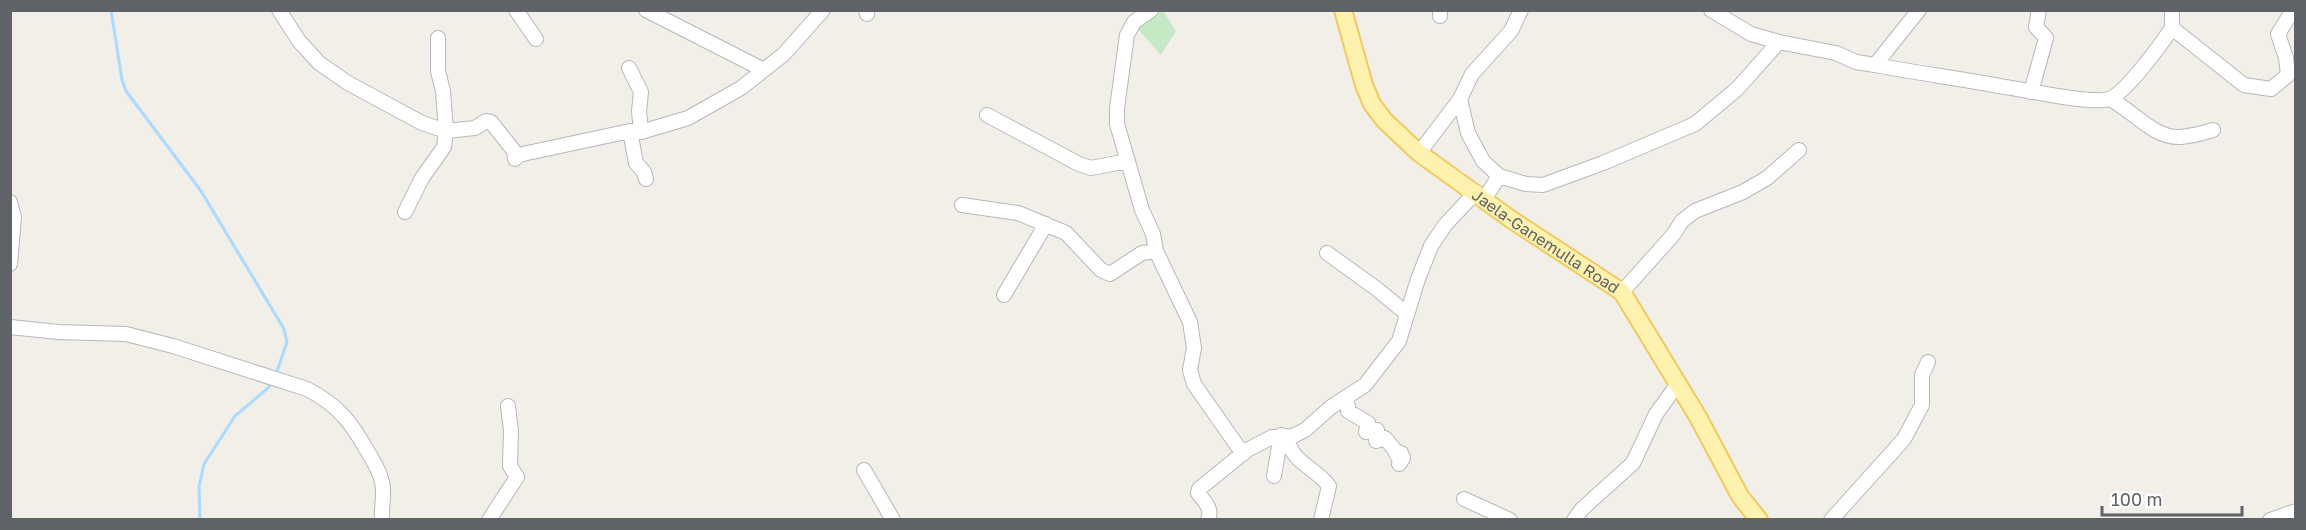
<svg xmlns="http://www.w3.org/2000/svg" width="2306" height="530" viewBox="0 0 2306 530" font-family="'Golos Text',sans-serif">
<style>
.green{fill:#c5e8c5}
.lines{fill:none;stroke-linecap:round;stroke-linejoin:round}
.stream{stroke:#aadaff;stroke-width:3}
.minor-casing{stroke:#b5b8bc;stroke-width:16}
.major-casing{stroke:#f2c960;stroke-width:20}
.minor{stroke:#fff;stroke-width:14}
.major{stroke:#fff2af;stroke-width:16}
.labels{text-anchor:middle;stroke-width:4.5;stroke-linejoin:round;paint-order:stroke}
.street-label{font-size:16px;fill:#5f6368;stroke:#fff}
</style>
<rect width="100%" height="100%" fill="#f1efe8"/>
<path class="green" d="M1159 11H1163L1176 31 1161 55 1137 28 1139 24Z"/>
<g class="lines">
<path class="stream" d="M111 10 122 80 126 91 201 191 284 329 287 342 276 374
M200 520 199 487 204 464 235 416 268 388 272 382"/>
<defs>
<path id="minor" d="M279 10 299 41 319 63 348 83 422 123 446 131 475 128 486 121 491 122 514 151 515 159 518 155 630 131 641 132 688 118 741 88 784 54 823 10
M516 10 536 39
M646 10 764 70
M866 10 867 14
M1151 10 1134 22 1127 35 1117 108V124L1142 210 1153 234 1156 251 1190 322 1194 348 1190 370 1194 384 1243 454
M1711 10 1751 34 1779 42
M2172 10V28
M1440 16V10
M1875 65 1919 10
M629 68 641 92 639 111 641 132
M2288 75 2286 58 2278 34 2293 10
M2031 92 2046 38 2036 27 2039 10
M1460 99 1468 133 1483 161 1499 176 1526 184 1543 185 1603 163 1695 124 1737 89 1779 42 1836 53 1856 62 1875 65C1918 73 1962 79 2005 87 2027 90 2091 105 2109 99 2125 94 2162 43 2172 28L2244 85 2271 89 2288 75
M2110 99C2132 110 2154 139 2181 137 2191 136 2203 133 2213 130
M987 115 1079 164 1091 168 1128 161
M630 131 636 163 644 172 646 179
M1419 153 1460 99 1472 74 1511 31 1521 10
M1485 198 1499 176
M10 202 14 217 10 264
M962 205 1018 213 1066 233 1101 270 1110 274 1142 253 1156 251
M405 212 422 178 444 147 446 131 443 91 438 71V38
M1327 253 1377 289 1407 314
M1622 292 1673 235 1682 221 1695 211 1743 192 1767 178 1799 150
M1004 295 1046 224
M10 327 58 332 126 334 173 346 307 389C338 405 351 422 368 452 373 461 380 471 382 482 385 493 381 508 382 520
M1344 399 1348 406V411L1368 423 1366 432 1377 430 1376 441 1385 438 1394 449 1398 457 1401 453 1403 458 1399 464
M1288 437C1287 459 1318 470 1329 486L1321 520
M864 470 893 520
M1274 476 1281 435
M1464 499 1510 520
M489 520 517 477 510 466 511 431 508 406
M1208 520C1213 509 1204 501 1198 493L1199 489 1247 450 1272 437 1293 436 1305 430 1331 407 1365 385 1399 341 1418 279 1431 246 1445 225 1476 192
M1574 520 1582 509 1633 463 1656 414 1677 385
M1831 520 1904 439 1922 405V375L1928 362
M2270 520 2296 511"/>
<g id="major">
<path id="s1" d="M1343 10 1364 85 1372 104 1384 120 1419 153 1512 220 1622 292 1698 417 1740 496 1759 520"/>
</g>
</defs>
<use href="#minor" class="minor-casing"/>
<use href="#major" class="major-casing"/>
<use href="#minor" class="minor"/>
<use href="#major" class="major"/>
</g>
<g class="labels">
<g class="street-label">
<text dy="6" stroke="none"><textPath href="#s1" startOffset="321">Jaela-Ganemulla Road</textPath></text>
</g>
</g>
<rect width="2306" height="530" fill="none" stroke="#5f6368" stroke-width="24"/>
<path d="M2102 506v9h140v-9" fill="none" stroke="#5f6368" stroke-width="3"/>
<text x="2111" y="506" font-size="18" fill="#5f6368" stroke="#ffffff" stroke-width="4.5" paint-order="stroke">100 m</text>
</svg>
